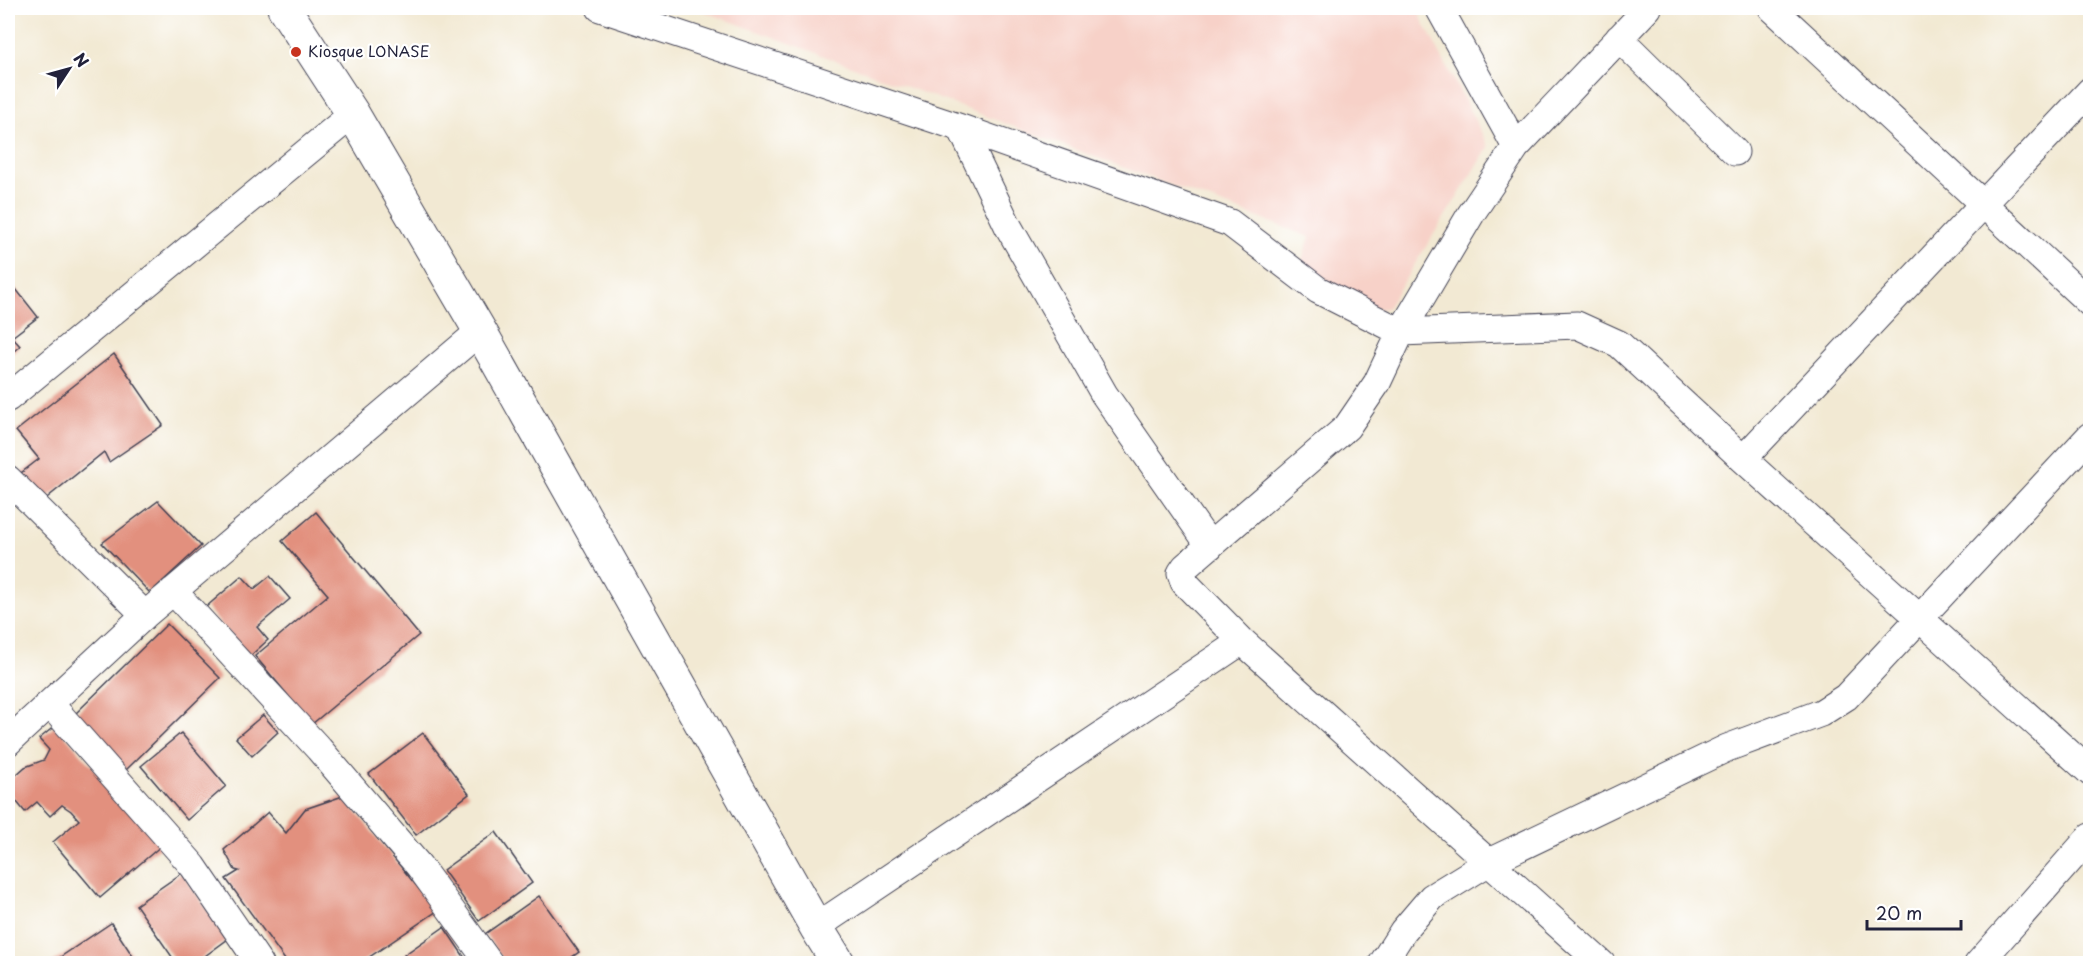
<svg xmlns="http://www.w3.org/2000/svg" width="2098" height="971" viewBox="0 0 2098 971" font-family="'Playpen Sans',sans-serif">
<style>
.built{fill:#f7d1c8}
.building{fill:#e2907e}
.lines{fill:none;stroke-linecap:round;stroke-linejoin:round}
.minor-casing{stroke:#414052;stroke-width:29}
.tertiary-casing{stroke:#414052;stroke-width:35}
.minor{stroke:#fff;stroke-width:27}
.tertiary{stroke:#fff;stroke-width:33}
.poi-dot{fill:#c8321e;stroke:#fff;stroke-width:2}
.labels{text-anchor:middle;stroke-width:4.5;stroke-linejoin:round;paint-order:stroke}
.poi-label{font-size:15px;fill:#22223b;stroke:#fff;text-anchor:start}
</style>
<rect width="100%" height="100%" fill="#fff"/>
<filter id="ink" filterUnits="userSpaceOnUse"><feTurbulence type="fractalNoise" baseFrequency=".0167" numOctaves="2"/><feDisplacementMap in="SourceGraphic" scale="12" xChannelSelector="R" yChannelSelector="G"/><feConvolveMatrix kernelMatrix="1 2 1 2 8 2 1 2 1" color-interpolation-filters="sRGB"/></filter>
<filter id="wash" filterUnits="userSpaceOnUse"><feTurbulence type="fractalNoise" baseFrequency=".008" numOctaves="4" result="noise"/><feDisplacementMap in="SourceGraphic" scale="24" xChannelSelector="R" yChannelSelector="G"/><feGaussianBlur stdDeviation="1.35" result="paint"/><feColorMatrix in="noise" values="0 0 0 0 0 0 0 0 0 0 0 0 0 0 0 0 0 1.4 0 .05"/><feComposite in="paint" operator="in"/></filter>
<g filter="url(#wash)">
<rect width="100%" height="100%" fill="#f2e9d3"/>
<path class="built" d="M695 8H1416L1489 147 1387 308 1374 309 1300 265 1310 237Z"/>
<g id="blocks">
<path class="building" d="M8 279 38 317 12 337 20 346 8 356Z
M114 354 163 425 109 462 104 452 43 501 21 473 39 459 16 431Z
M158 501 201 546 150 593 102 543Z
M316 512 419 635 312 724 255 656 328 595 282 541Z
M242 576 254 589 270 576 290 599 257 627 268 640 249 657 206 607Z
M167 624 220 678 126 770 73 716Z
M263 715 278 732 252 756 236 738Z
M56 725 162 845 100 898 53 842 79 820 71 811 62 805 50 816 37 802 25 812 8 791V782L25 767 44 760 49 750 39 739Z
M181 733 226 786 187 820 141 766Z
M423 733 469 794 416 835 369 774Z
M343 796 437 911 359 964H288L226 879 239 871 235 870 224 850 268 812 286 833 305 809Z
M496 832 532 883 479 921 443 870Z
M182 873 228 939 194 964H177L136 905Z
M539 896 579 952 562 964H506L485 934Z
M111 923 138 964H50Z
M444 927 469 964H410L404 955Z"/>
</g>
</g>
<g filter="url(#ink)">
<use href="#blocks" fill-opacity="0" stroke="#414052" stroke-width="1.5"/>
<g class="lines">
<defs>
<path id="minor" d="M600 8 961 128 1230 223 1318 290 1401 332 1577 325 1619 344 1743 459 2090 772
M1439 8 1516 147
M1772 8 2090 303
M1619 38 1735 152
M961 128 1008 226 1104 394 1210 546
M8 398 353 114
M1743 459 2090 91
M8 479 145 615
M173 591 319 749 419 866 490 964
M50 704 193 866 260 964
M8 742 145 615 480 331
M816 927 1242 641
M1382 964 1403 931 1432 897 1489 862 1727 748 1821 713 1846 697 2090 436
M1602 964 1242 641 1184 582 1181 573 1185 567 1347 427 1377 383 1401 332 1471 214 1516 147 1648 8
M1978 964 2090 837"/>
<path id="tertiary" d="M284 8 353 114 480 331 816 927 839 964"/>
</defs>
<use href="#minor" class="minor-casing"/>
<use href="#tertiary" class="tertiary-casing"/>
<use href="#minor" class="minor"/>
<use href="#tertiary" class="tertiary"/>
</g>
</g>
<circle class="poi-dot" cx="296" cy="52" r="6"/>
<g class="labels">
<g class="poi-label">
<text x="308" y="57">Kiosque LONASE</text>
</g>
</g>
<rect width="2098" height="971" fill="none" stroke="#fff" stroke-width="30"/>
<g transform="translate(69 69) rotate(54)" stroke="#ffffff" stroke-width="4.5" paint-order="stroke">
<path d="M0-4.5L10 22L0 15L-10 22Z" fill="#22223b"/>
<text y="-9" font-size="16" font-weight="bold" text-anchor="middle" fill="#22223b">N</text>
</g>
<path d="M1867 920v9h94v-9" fill="none" stroke="#22223b" stroke-width="3"/>
<text x="1876" y="920" font-size="18" fill="#22223b" stroke="#ffffff" stroke-width="4.5" paint-order="stroke">20 m</text>
</svg>
